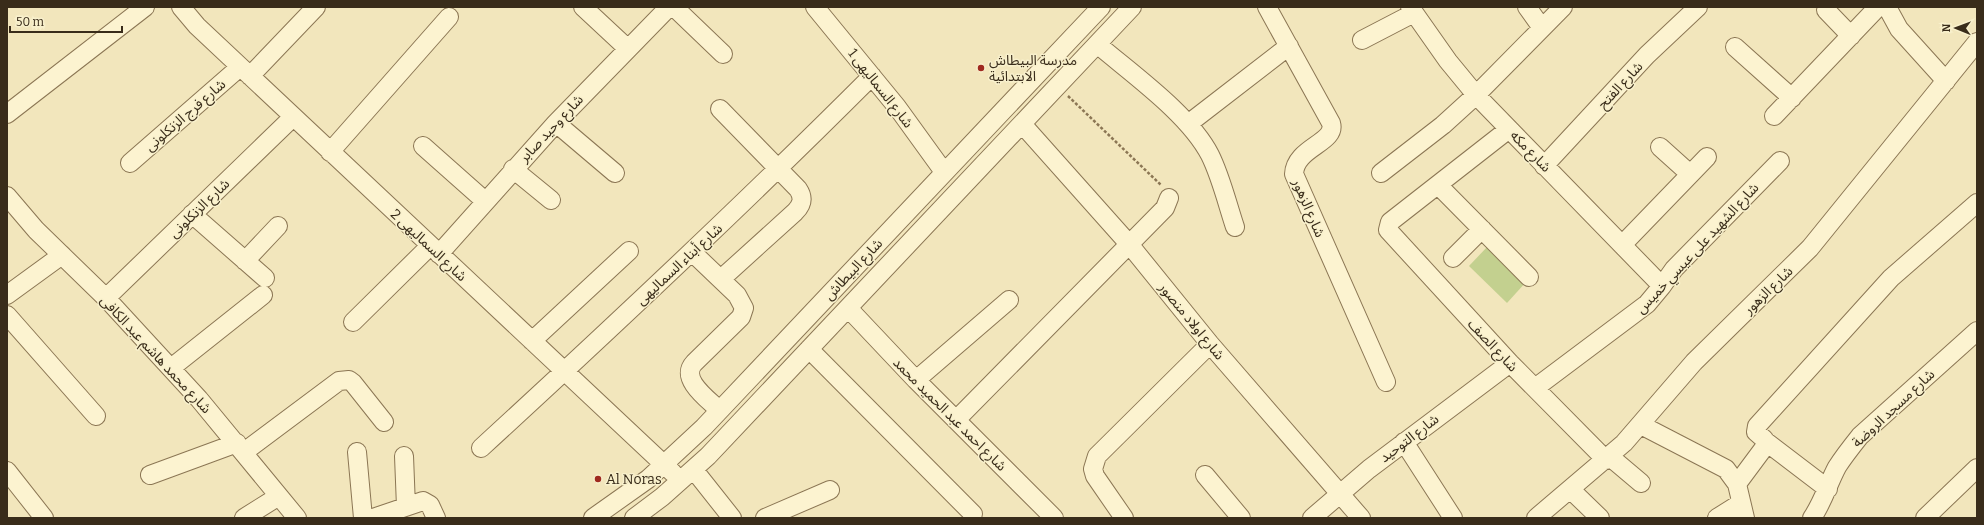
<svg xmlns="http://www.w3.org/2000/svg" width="1984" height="525" viewBox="0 0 1984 525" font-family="Bitter,'Noto Sans Arabic',serif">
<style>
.green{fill:#c3d08f}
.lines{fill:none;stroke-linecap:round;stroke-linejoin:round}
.minor-casing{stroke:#8b7654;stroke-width:20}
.path{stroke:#8b7654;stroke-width:2.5;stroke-dasharray:3 2;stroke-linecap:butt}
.minor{stroke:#fcf3d0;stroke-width:18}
.poi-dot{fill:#9f291f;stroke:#f8f0cc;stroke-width:1.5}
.labels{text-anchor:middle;stroke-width:3;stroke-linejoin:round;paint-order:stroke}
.poi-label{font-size:14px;fill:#392c1a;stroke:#f8f0cc;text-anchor:start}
.street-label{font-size:14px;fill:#392c1a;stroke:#f8f0cc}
</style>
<rect width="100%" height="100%" fill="#f2e6bc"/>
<path class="green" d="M1488 246 1526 282 1507 303 1469 266Z"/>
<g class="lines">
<defs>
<path id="minor" d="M181 7 197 26 673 473
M583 7 627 48
M674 7 723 54
M815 7 897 107 944 172
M1267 7 1331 123C1337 143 1295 147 1294 174L1386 382
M1410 7 1448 61 1476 95 1662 286
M1527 7 1542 28
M1887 7 1899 29 1946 81
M1826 10 1851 36
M1362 40 1414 13
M1097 44C1132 74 1189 114 1210 155 1221 177 1227 203 1235 227
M1735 47 1792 98
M250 76 316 7
M720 109 798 189C804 198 802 205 795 212L721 279
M7 114 145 7
M1774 116 1878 7
M556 123 615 173
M1022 124 1129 244 1210 344 1361 518
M1188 124 1289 46
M1509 129 1390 222 1388 230 1510 363 1606 460
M423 146 485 201
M1660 147 1690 174
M330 152 449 17
M130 163 240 67
M1544 166 1647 55 1698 7
M513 169 551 200
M1381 173 1443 125 1476 95 1563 7
M1438 185 1529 277
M7 196 36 230 106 298 199 399 297 518
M192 214 265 278
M1622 245 1707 157
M692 252 737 295 744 308 741 317 694 363C679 379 709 400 719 410
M439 254 556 123 669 7
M1453 258 1482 229
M245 261 278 226
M7 295 62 255
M106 298 293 117
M848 308 916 380 1054 518
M7 315 96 416
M353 322 430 246
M532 341 629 251
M809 349 973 514
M171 368 263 295
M916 380 1009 300
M1535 388 1647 304 1662 286 1674 269 1780 161
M956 420 1165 208 1169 198
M1641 425 1726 469 1737 484 1745 518
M1765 441 1828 489
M1404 442 1453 518
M481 448C614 326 745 203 872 76
M244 452 339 381 349 380 353 383 384 422
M357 452 363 518
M404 456 406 507
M1609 456 1641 483
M694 470 732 518
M7 471 44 518
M150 475 237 443
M1205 475 1241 518
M1737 484 1766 445 1764 439 1756 432 1757 426 1891 278 1977 203
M1570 489 1600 518
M244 518 279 496
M373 518 423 501 430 505 436 518
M593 518 648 479 704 427 1101 7
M634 518 662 497 708 456 1132 7
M765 518 830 490
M1124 518 1095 476 1093 469 1097 456 1210 344
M1312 518 1369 469 1510 363
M1536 518 1624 443 1694 362 1810 248 1977 42
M1717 518 1741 503
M1812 518C1823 502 1828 484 1837 467 1844 456 1852 446 1860 436L1977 331
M1925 518 1977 468"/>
</defs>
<use href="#minor" class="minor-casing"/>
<path class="path" d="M1068 96 1161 185"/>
<use href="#minor" class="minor"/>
</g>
<g class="poi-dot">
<circle cx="981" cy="68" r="4"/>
<circle cx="598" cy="479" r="4"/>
</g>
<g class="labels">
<g class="poi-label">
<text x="989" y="65">مدرسة البيطاش<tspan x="989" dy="16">الابتدائية</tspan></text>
<text x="606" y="484">Al Noras</text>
</g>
<g class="street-label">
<text transform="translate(1620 85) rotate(-47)" y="5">شارع الفتح</text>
<text transform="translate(881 88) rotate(52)" y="5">شارع السماليهى 1</text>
<text transform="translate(185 115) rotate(-41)" y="5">شارع فرج الزنكلونى</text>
<text transform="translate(551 128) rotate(-47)" y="5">شارع وحيد صابر</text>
<text transform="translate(1531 151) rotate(46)" y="5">شارع مكه</text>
<text transform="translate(199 208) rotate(-44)" y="5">شارع الزنكلونى</text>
<text transform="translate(1309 208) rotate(67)" y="5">شارع الزهور</text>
<text transform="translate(429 245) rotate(43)" y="5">شارع السماليهى 2</text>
<text transform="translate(1697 248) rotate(-47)" y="5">شارع الشهيد على عيسي خميس</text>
<text transform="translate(679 264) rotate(-43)" y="5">شارع أبناء السماليهى</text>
<text transform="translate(853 269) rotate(-47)" y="5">شارع البيطاش</text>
<text transform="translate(1768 290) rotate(-44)" y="5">شارع الزهور</text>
<text transform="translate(1192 321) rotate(51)" y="5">شارع اولاد منصور</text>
<text transform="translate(1493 345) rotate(47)" y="5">شارع الصف</text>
<text transform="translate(156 354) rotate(47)" y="5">شارع محمد هاشم عبد الكافى</text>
<text transform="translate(1893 408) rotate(-43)" y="5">شارع مسجد الروضة</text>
<text transform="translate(950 414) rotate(45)" y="5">شارع احمد عبد الحميد محمد</text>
<text transform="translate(1409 438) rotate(-37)" y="5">شارع التوحيد</text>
</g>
</g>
<rect width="1984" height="525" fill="none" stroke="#392c1a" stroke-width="16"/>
<g transform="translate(1956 28) rotate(271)" stroke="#f8f0cc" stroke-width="3" paint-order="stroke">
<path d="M0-3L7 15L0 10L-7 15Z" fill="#392c1a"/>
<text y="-6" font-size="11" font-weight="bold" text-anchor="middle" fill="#392c1a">N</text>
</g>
<path d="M10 26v6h112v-6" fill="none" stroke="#392c1a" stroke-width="2"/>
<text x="16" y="26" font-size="12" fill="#392c1a" stroke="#f8f0cc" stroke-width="3" paint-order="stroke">50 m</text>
</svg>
